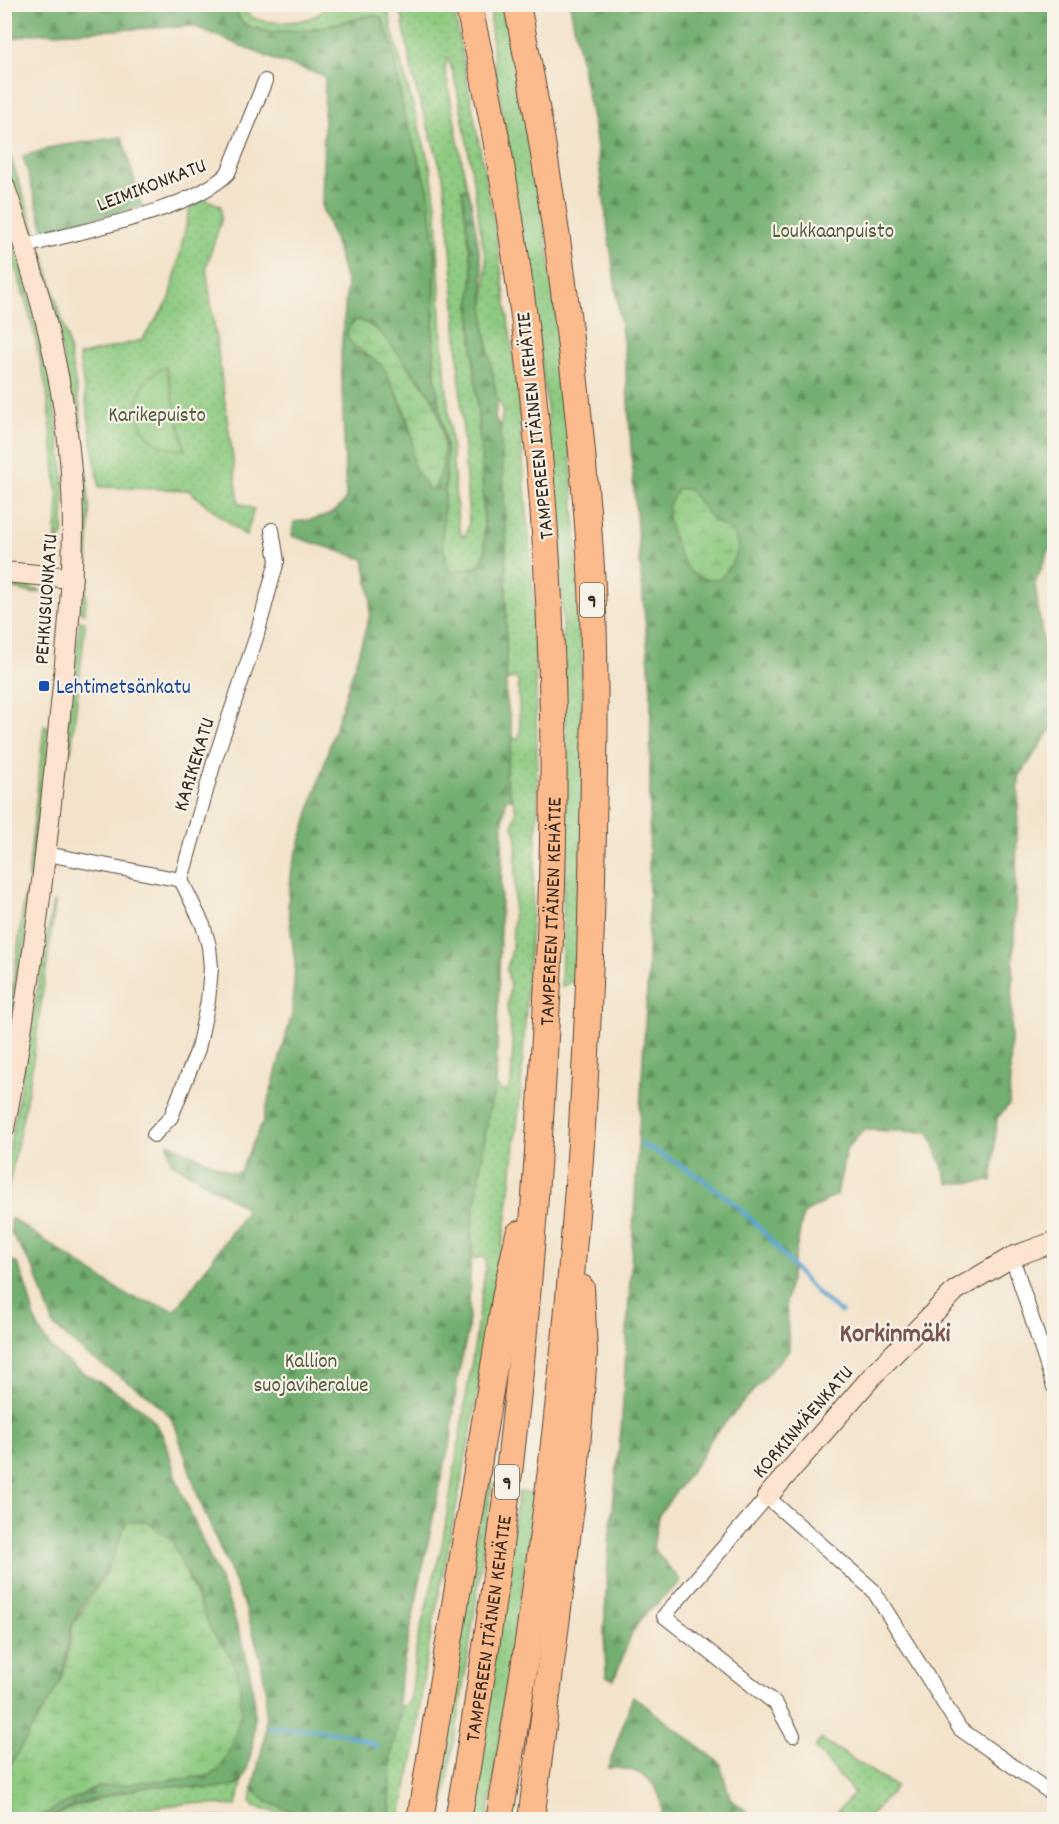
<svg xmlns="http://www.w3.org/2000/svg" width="1059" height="1824" viewBox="0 0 1059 1824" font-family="Dekko,sans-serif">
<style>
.grass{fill:url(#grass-dots);stroke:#647a50;stroke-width:1.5}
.forest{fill:url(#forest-firs);stroke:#566c46;stroke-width:1.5;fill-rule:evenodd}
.wetland{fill:url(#wetland-marsh);stroke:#647a50;stroke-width:1.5}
.garden{fill:#8ecb81;stroke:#647a50;stroke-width:1.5}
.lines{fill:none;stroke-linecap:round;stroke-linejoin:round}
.stream{stroke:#56a3cf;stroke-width:4.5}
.street-casing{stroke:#574638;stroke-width:16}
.secondary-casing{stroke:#574638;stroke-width:22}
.highway-casing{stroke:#574638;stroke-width:28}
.street{stroke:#fff;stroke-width:14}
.secondary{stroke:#fde4d1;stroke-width:20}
.highway{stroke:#fbbb8d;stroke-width:26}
.transit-dot{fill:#1a4fb4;stroke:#f7f3e8;stroke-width:2}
.labels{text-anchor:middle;stroke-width:4.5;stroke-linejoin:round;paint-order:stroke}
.shield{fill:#f7f3e8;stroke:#73665b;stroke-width:1.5}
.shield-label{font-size:20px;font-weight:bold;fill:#3b2a1e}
.street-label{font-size:21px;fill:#3b2a1e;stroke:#f7f3e8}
.park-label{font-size:21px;fill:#545a3c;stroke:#f7f3e8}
.transit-label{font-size:21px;fill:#164399;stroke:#f7f3e8;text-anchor:start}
.district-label{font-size:27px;font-weight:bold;fill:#79554a;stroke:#f7f3e8}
</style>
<defs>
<pattern id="grass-dots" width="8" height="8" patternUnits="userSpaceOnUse" patternTransform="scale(1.5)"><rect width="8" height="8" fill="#8ecb81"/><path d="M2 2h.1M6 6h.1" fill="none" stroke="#7bae6f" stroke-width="1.8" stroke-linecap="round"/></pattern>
<pattern id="forest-firs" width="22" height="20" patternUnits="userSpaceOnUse" patternTransform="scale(1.5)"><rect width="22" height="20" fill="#72af6f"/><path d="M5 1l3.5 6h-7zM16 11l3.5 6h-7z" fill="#5f8f5b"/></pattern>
<pattern id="wetland-marsh" width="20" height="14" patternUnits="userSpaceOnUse" patternTransform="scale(1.5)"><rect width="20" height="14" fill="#8ecb81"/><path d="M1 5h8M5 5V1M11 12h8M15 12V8" fill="none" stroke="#7bae6f"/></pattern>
</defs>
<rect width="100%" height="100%" fill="#f7f3e8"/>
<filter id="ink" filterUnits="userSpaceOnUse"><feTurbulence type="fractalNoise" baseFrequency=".0167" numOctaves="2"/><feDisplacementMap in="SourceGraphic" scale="12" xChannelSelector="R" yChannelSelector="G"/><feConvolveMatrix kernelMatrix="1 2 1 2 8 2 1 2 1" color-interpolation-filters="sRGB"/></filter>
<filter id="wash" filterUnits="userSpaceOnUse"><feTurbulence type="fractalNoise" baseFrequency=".008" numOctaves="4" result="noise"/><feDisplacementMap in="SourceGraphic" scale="24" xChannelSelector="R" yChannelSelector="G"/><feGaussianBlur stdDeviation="1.35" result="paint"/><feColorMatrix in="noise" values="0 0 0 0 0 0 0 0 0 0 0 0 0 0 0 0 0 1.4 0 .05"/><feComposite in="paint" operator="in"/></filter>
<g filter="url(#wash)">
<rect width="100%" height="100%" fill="#f3e3cb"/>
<path class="grass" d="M238 5H246L245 11C257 27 300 24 317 15 321 13 324 9 326 5H388L392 31 431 170 437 213 441 322 458 524 462 536H465L469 524 468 509 451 247 443 175 414 82 400 5H427L434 10 439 5H453L496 233 517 383 534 604 538 809 521 1088 507 1217 469 1442 425 1665 415 1751 400 1819H387L390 1813 391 1756 401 1707 410 1701 412 1691 417 1643 442 1545 476 1336C478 1311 484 1286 486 1261L482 1256 473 1260 472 1228 488 1115 496 1085 502 1091H507L511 1083 513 1046 507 1008 510 988 507 969 512 949 517 838 513 826 516 810 505 776 513 738H519L520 733 518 681 514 677 506 681V544L500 429 503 410C501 404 499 402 497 399 491 390 486 344 485 331 482 307 487 282 486 258 485 251 482 244 481 236 478 211 458 70 447 58L445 70 467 189 462 190 473 274 470 308 482 468 485 552 479 566 453 572 447 564 442 541 447 454 435 377 433 333 436 258 428 188 404 114 392 46 382 18 373 15 309 30 267 32 246 25 238 17Z
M493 5H501L508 27C560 261 580 502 584 742 585 822 580 903 577 983L571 982 561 987C567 797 569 607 548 417 536 315 517 214 502 113 499 89 486 25 493 5Z
M4 143 8 150 36 233C21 228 5 159 4 143Z
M205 199 221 206V221L206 267 239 503 254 509 246 536 188 490 99 487 79 356 142 340 170 299 190 207Z
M4 227 15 243 50 371 64 478 63 534 55 547 58 500 47 391 32 323Z
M43 253 67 338 80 409 90 514 85 613 80 612C86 493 74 375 39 261Z
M4 582 31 587 33 592 36 589 41 591 33 593 5 587Z
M80 620 85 622V627L71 753 68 725Z
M44 726H48L49 737 33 881 28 879Z
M28 892 32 896 5 1087V1047L25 893Z
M53 902 55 903 53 921 30 1080 5 1205V1174Z
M508 1341C492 1501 469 1661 441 1819L429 1820Z
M518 1492 536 1493 488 1819 470 1820Z
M821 1739 896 1787 867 1819H831L854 1793 815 1748Z
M243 1779 236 1806 190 1803 116 1812 86 1819 47 1820C80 1803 117 1792 153 1786 182 1782 219 1798 243 1779Z
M253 1788C270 1812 317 1817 344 1819H304L254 1807 251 1802Z
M193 1816 227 1819H153Z"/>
<path class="forest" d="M75 4 89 8 151 9 156 4 238 5V17L245 25 267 32 309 30 373 15 382 18 392 46 404 114 428 188 436 258 433 333 435 377 447 454 442 541 447 564 453 572 479 566 485 552 482 468 470 308 473 274 462 189H467L470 196 483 273 485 331 497 399 495 419 500 426 502 453 506 544V695L513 738 505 776 512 799H506L503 820 496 1085 488 1115 472 1228 468 1331 457 1380 451 1441 443 1469 400 1680 398 1704 401 1707 391 1756 390 1813 387 1819C351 1819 275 1820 253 1788L265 1735 266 1689 260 1657 246 1609 199 1499 175 1425 168 1414 149 1396 86 1354 54 1326 35 1271 11 1233V1218L128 1296 176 1310 245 1213V1207L171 1162 168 1143 235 1174 240 1171 262 1124 292 1014 295 965 288 904 292 868 369 619 371 599 364 559 292 536 294 522C315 519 334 518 346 499L341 354 347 285 334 239 322 208 325 80 323 75 280 62 193 26 31 34 5 40 4 5ZM369 322 391 345 429 393 436 406 444 455 428 489 414 466 412 438 399 398 385 369 380 362 359 352Z
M570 5H1054V538L1035 584 1054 725 1019 777 1009 1105 997 1118 992 1181 949 1184 929 1132 863 1130 846 1150 837 1195 803 1214 786 1302 789 1350 710 1440 702 1456 658 1516 653 1548 681 1581 642 1617 632 1632 614 1680 606 1676 604 1632 609 1544 622 1419 648 974 651 689 634 492 625 356 595 134Z
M122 137 142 207 44 230 23 156 57 146Z
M5 1260 16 1262C30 1285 29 1315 44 1338 66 1374 124 1388 152 1419 168 1436 171 1465 179 1486 211 1566 267 1660 252 1748 250 1757 248 1771 243 1779 232 1796 175 1784 155 1786 133 1788 97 1798 76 1805 61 1811 51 1819 34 1819L97 1787 207 1776 218 1771 234 1740 231 1657 211 1630 186 1570 122 1532C117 1568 85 1591 73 1625 66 1644 67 1664 59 1683 45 1716 22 1743 5 1774Z
M633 1696 720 1763 730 1798 756 1819H662C664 1784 643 1767 608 1768Z"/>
<path class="wetland" d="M357 320C378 325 392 345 404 362 412 373 423 384 430 395 445 420 450 463 434 488L429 490C425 483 416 472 414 466 411 458 414 446 412 438 408 414 396 389 384 368 377 356 326 341 357 320Z
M678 488 689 490C697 500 705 510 713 520 716 524 721 524 725 527 749 544 734 562 720 579 709 580 697 578 689 570 680 561 666 522 668 509 670 502 675 494 678 488Z
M145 1521 172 1541 211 1630 231 1657 239 1678 241 1710 234 1740 219 1771 207 1776 97 1787 34 1819H5V1774L58 1686 66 1665 73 1625 107 1571 127 1522Z"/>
<path class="garden" d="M166 367 185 450C173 449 162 448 153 440 127 420 135 377 166 367Z"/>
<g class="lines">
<path class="stream" d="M641 1144C681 1163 719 1188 751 1219 782 1249 805 1289 841 1312
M268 1727C305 1730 343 1728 377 1746"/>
</g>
</g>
<g filter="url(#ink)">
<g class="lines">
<defs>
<path id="street" d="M26 246C77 232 193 210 228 173L265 81
M47 854 181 880 214 762 256 638 277 561 272 530
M154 1135 171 1117 198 1049 208 1001 211 968 209 946 203 925 181 880
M1012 1257 1054 1387
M793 1735 776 1704 664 1616 767 1497 873 1590 960 1729 1054 1795"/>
<path id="secondary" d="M4 185C35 275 62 365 70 460 78 548 68 636 59 724 46 860 30 995 4 1129
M4 572 72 578
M767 1497 875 1373 956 1290 1012 1257 1054 1242"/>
<g id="highway">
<path d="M420 1820 506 1293 519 1234"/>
<path id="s1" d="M458 1820C498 1594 525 1365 539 1136 548 996 556 855 553 714 548 476 522 236 468 4"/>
<path d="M499 1820C554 1510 586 1194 592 880 594 776 597 672 591 568 579 379 554 191 517 4"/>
<path d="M531 1820 575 1475 584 1353 581 1288"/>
</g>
</defs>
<use href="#street" class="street-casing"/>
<use href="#secondary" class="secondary-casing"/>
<use href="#highway" class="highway-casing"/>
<use href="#street" class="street"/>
<use href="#secondary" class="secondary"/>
<use href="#highway" class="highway"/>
</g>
</g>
<rect class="transit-dot" x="38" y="680" width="12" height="12" rx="3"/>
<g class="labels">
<g class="shield">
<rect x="580" y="583" width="24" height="34" rx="4.5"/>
<rect x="495" y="1465" width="24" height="34" rx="4.5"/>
</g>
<g class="shield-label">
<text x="592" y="607">9</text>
<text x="507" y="1489">9</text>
</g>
<g class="street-label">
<text transform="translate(151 184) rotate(-21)" y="7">LEIMIKONKATU</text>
<text transform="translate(534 426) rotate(-96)" y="7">TAMPEREEN ITÄINEN KEHÄTIE</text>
<text transform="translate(45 599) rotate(-86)" y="7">PEHKUSUONKATU</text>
<text transform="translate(193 764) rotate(-73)" y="7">KARIKEKATU</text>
<text dy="7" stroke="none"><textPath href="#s1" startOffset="914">TAMPEREEN ITÄINEN KEHÄTIE</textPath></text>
<text transform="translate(802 1421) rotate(-49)" y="7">KORKINMÄENKATU</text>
<text dy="7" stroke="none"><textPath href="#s1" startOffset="194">TAMPEREEN ITÄINEN KEHÄTIE</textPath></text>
</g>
<g class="park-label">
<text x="833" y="237">Loukkaanpuisto</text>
<text x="157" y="421">Karikepuisto</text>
<text x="311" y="1367">Kallion<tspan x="311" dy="24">suojaviheralue</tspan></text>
</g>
<g class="transit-label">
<text x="56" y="693">Lehtimetsänkatu</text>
</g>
<g class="district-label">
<text x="895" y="1341">Korkinmäki</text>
</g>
</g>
<rect width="1059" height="1824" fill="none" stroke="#f7f3e8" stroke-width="24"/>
</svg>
